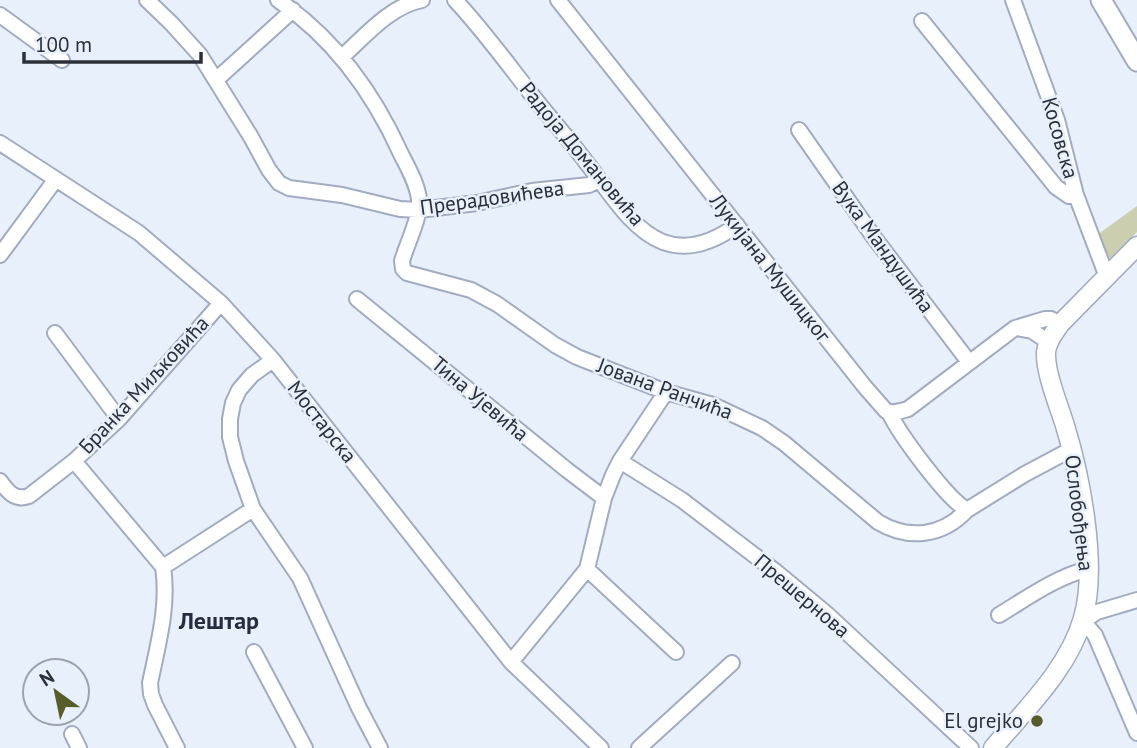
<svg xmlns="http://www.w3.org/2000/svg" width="1137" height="748" viewBox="0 0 1137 748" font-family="'PT Sans',sans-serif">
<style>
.green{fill:#cbcfb0}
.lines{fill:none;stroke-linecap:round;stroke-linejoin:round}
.minor-casing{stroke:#a1acc0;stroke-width:18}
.tertiary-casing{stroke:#a1acc0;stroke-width:21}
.secondary-casing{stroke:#a1acc0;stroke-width:23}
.minor{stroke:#fff;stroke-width:14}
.tertiary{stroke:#fff;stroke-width:18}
.secondary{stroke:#fff;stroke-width:19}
.poi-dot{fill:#585c2a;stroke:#e8f0fc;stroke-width:2.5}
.labels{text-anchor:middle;stroke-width:5;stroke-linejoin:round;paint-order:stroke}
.street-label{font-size:21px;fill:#2b3038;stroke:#e8f0fc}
.poi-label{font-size:21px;fill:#2b3038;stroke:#e8f0fc;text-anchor:end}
.quarter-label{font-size:24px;font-weight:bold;fill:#252e3e;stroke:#e8f0fc}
</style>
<rect width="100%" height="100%" fill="#e8f0fc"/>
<path class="green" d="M1137 206V232L1112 258 1108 257 1097 235Z"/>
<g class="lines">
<defs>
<path id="minor" d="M147 0 171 23 200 55 251 137 269 170 279 183 289 188 342 195 400 209 419 210 477 203 532 191 589 185 599 180
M278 0C335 39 373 92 401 154 408 168 417 183 419 199 421 217 407 243 402 261L403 269 407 273 471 290 497 304 555 345 577 357 666 392 713 405 762 428 784 443 878 522C908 540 942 537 967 510
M455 0C483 30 507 63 532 95 550 118 569 139 586 162 607 188 630 229 663 242 690 252 715 241 737 225
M558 0 865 387 886 411C893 414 901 411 908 409L1015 328 1045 319H1051L1060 324
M1013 0 1057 120 1076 195 1107 277
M0 15 62 60
M922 21 1056 187 1069 196 1076 195
M342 57C365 36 390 6 422 0
M217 79 293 10
M799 130 873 236 969 362
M0 143 139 233 221 303 273 360 511 662 601 748
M0 255 56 179
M357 299 567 470 604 498
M1017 328 1032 331 1049 342
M55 333 119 419
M273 360 252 375 239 390 233 403 230 419V437L236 461 253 509 300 578 359 708 380 748
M889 412C899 434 947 499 967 510L1025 474 1072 449
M74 461 163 567C169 606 158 644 150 683L151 694 155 705 177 748
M620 461 682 500 775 571 828 615 971 748
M0 481C8 492 15 501 29 496L74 461 119 419 221 303
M163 567 253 509
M587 569 676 652
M1137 600 1097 612 1083 621 1095 635 1137 733
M999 615C1027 598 1056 577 1088 569
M254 652 305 748
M511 662 587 569 604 498 613 475 620 461 666 392
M72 734 79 748
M639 748 732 663"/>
<path id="tertiary" d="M993 748C1026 709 1069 668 1083 618 1098 567 1081 479 1066 429 1060 408 1045 374 1046 352 1047 341 1054 333 1060 324L1137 246"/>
<path id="secondary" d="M1101 0 1137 61"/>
</defs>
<use href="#minor" class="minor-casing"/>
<use href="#tertiary" class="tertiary-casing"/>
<use href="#secondary" class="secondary-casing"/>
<use href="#minor" class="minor"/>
<use href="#tertiary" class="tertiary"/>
<use href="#secondary" class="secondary"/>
</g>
<circle class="poi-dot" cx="1037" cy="721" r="7"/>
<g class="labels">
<g class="street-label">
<text transform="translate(1060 138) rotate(74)" y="7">Косовска</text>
<text transform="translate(582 154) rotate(50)" y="7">Радоја Домановића</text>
<text transform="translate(492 198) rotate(-8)" y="7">Прерадовићева</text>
<text transform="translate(883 247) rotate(54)" y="7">Вука Мандушића</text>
<text transform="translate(770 268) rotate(52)" y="7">Лукијана Мушицког</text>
<text transform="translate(144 385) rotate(-47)" y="7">Бранка Миљковића</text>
<text transform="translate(665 389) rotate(20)" y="7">Јована Ранчића</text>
<text transform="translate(480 399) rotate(40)" y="7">Тина Ујевића</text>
<text transform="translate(322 422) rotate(52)" y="7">Мостарска</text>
<text transform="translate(1079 513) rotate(83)" y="7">Ослобођења</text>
<text transform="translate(802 596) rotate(40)" y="7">Прешернова</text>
</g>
<g class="poi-label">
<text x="1023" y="728">El grejko</text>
</g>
<g class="quarter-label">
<text x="219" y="629">Лештар</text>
</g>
</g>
<g transform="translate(56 692) rotate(327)"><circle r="33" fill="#e8f0fc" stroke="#9ca3ae" stroke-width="2"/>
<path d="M0-5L12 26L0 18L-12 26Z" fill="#585c2a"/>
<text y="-10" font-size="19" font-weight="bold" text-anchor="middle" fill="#2b3038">N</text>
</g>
<path d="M24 52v10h177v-10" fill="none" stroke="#2b3038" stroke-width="3.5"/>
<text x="35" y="52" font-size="21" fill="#2b3038" stroke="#e8f0fc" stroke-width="5" paint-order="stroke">100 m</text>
</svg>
